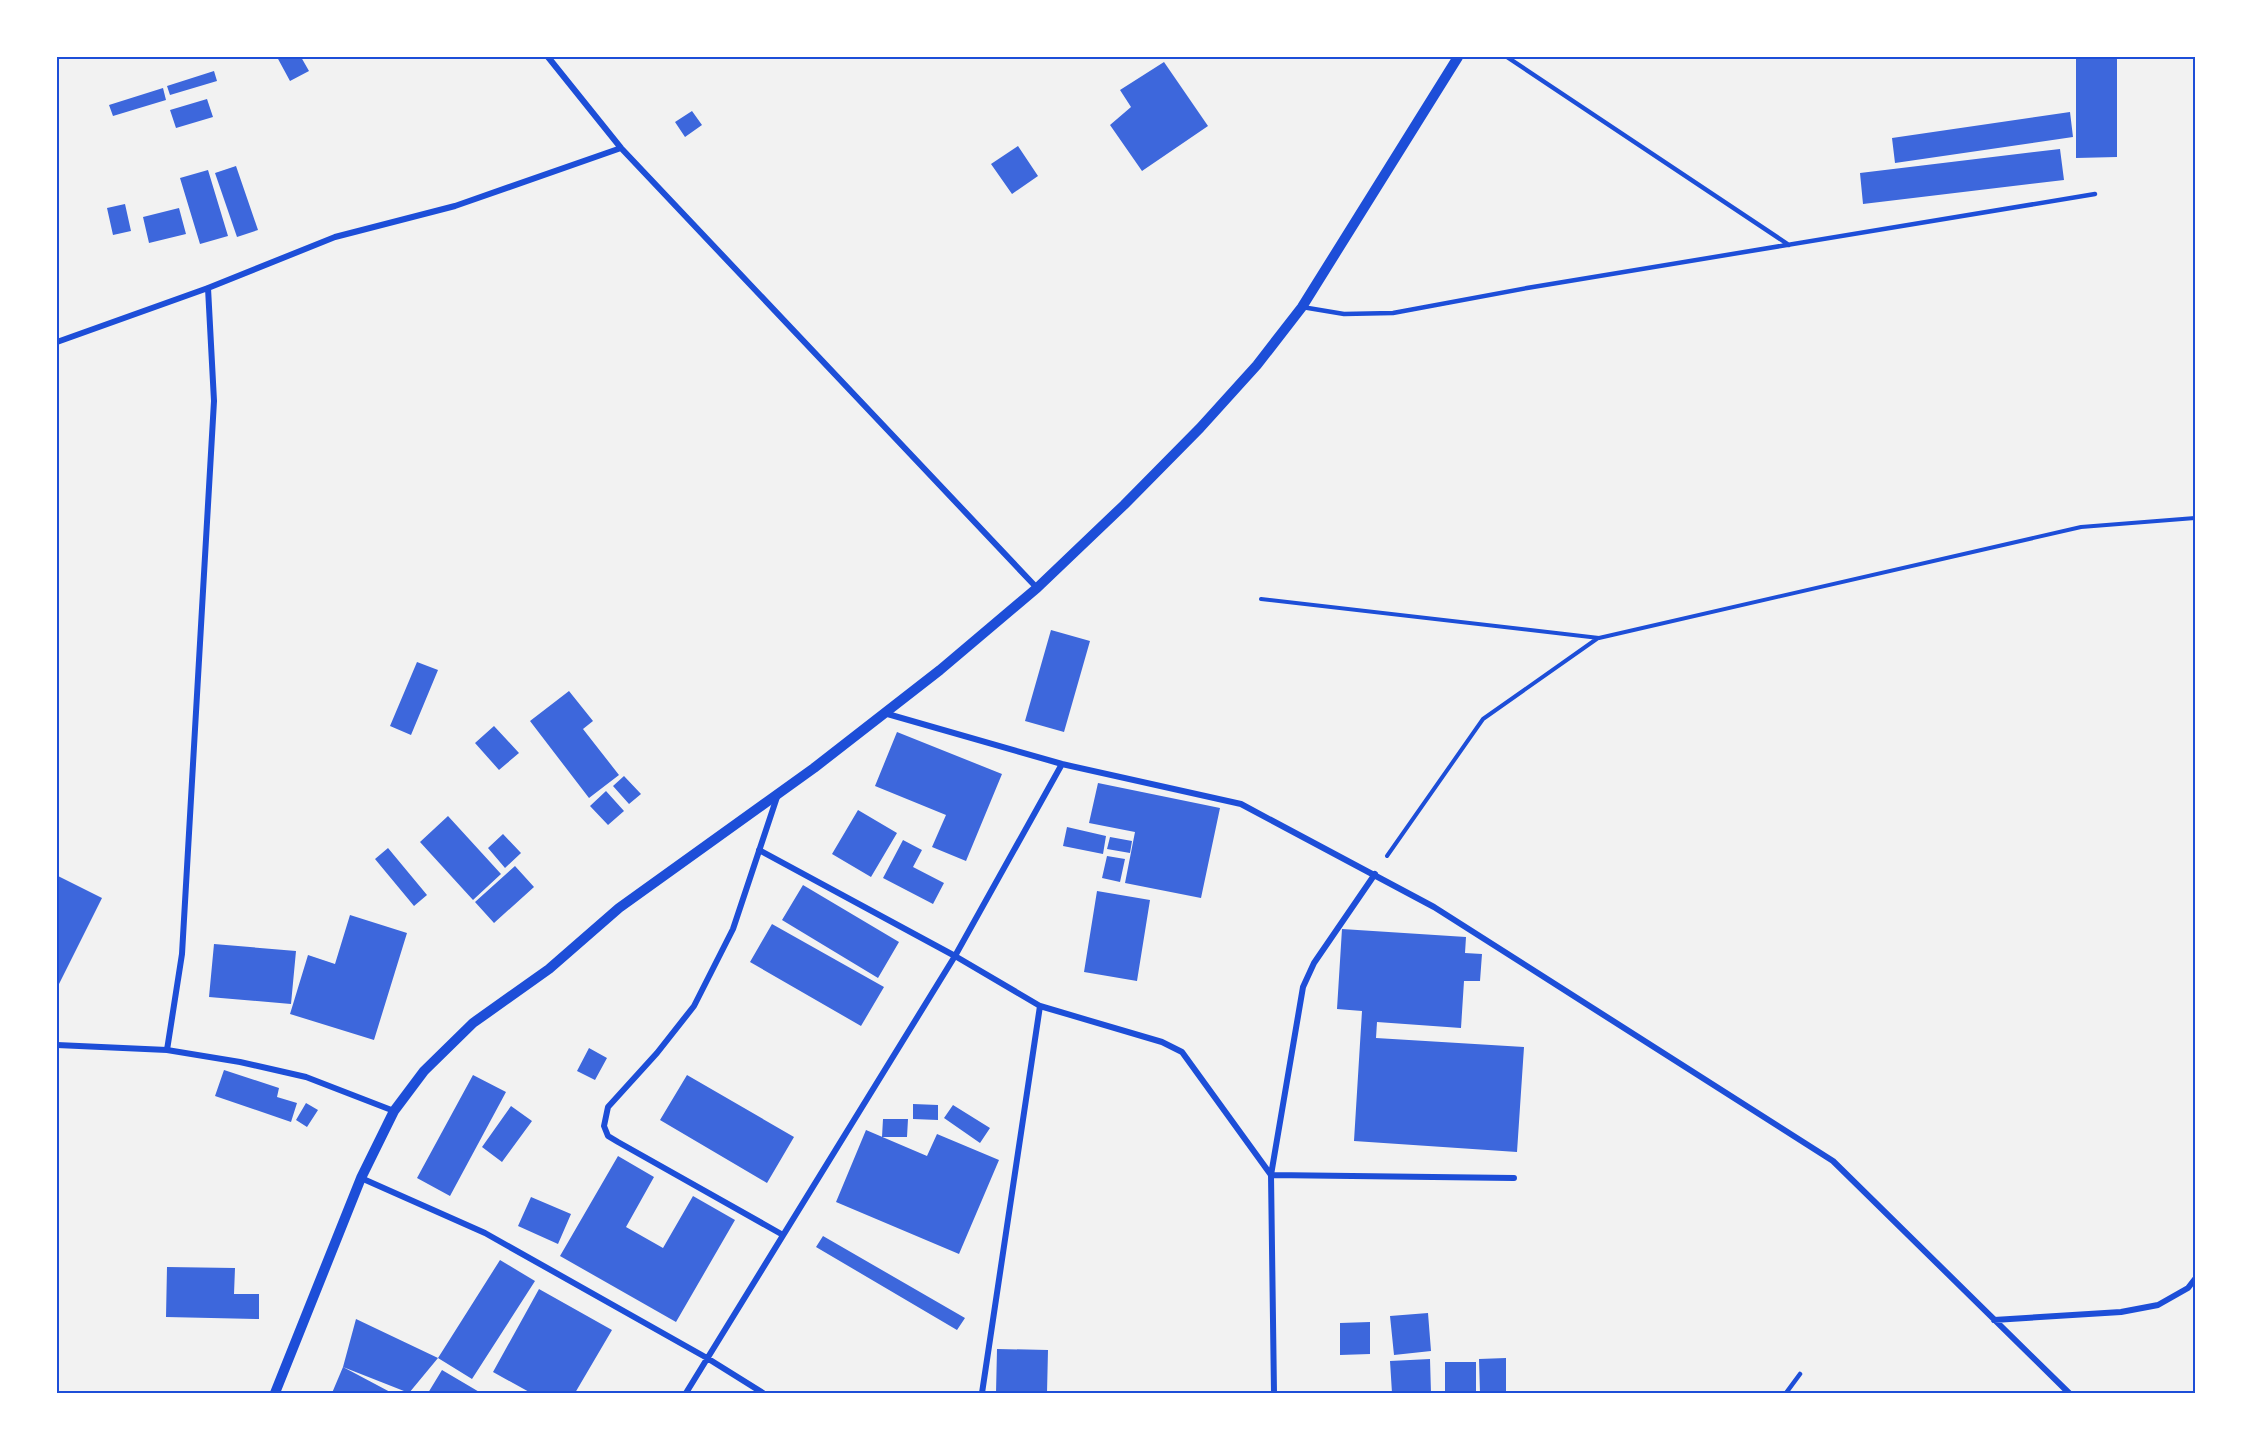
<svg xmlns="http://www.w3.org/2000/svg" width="2252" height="1450" viewBox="0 0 2252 1450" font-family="Manrope,sans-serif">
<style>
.building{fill:#3d67dc}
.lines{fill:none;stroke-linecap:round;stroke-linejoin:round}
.path{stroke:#1d4ed8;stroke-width:4}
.service{stroke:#1d4ed8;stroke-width:4.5}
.minor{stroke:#1d4ed8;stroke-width:6}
.tertiary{stroke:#1d4ed8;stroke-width:10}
.neatline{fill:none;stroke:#1d4ed8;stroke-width:2}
</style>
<rect width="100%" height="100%" fill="#f2f2f2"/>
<path class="building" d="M277 57H301L309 71 290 81Z
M2076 57H2117V157L2076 158Z
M1164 62 1208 126 1142 171 1110 125 1131 107 1120 90Z
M214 71 217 81 170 95 167 86Z
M163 88 166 100 113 116 109 105Z
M207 99 213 117 176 128 170 110Z
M692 111 702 125 685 137 675 122Z
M2070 112 2073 137 1895 163 1892 138Z
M1018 146 1038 176 1012 194 991 164Z
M2060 149 2064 180 1863 204 1860 173Z
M236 166 258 230 237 237 215 173Z
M208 170 228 236 200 244 180 178Z
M125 204 131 231 113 235 107 208Z
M179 208 186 234 149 243 143 217Z
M1051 630 1090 641 1064 732 1025 721Z
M417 662 438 670 411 735 390 726Z
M569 691 593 721 583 729 619 775 589 798 530 721Z
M494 726 519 753 499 770 475 743Z
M897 732 1002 774 966 861 932 847 946 815 875 786Z
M624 776 641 794 629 804 613 786Z
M1098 783 1220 808 1201 898 1125 883 1135 832 1089 823Z
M606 791 624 811 608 825 590 806Z
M858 810 897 833 871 877 832 854Z
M448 816 501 874 473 900 420 842Z
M1067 827 1106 836 1103 854 1063 846Z
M503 834 521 853 505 868 488 848Z
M1110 837 1132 841 1130 853 1107 849Z
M903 840 922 850 913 867 944 883 933 904 883 878Z
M388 848 427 895 414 906 375 859Z
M1107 856 1125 859 1120 882 1102 878Z
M515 866 534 887 494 923 475 902Z
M58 876 102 898 57 988V878Z
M803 885 899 942 878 978 782 920Z
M1097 891 1150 900 1137 981 1084 972Z
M350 915 407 933 374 1040 290 1014 308 955 335 964Z
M772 924 884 987 861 1026 750 962Z
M1342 929 1466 937 1465 953 1482 954 1480 981H1464L1461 1028 1377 1022 1376 1038 1524 1047 1517 1152 1354 1141 1362 1011 1337 1009Z
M214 944 296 951 291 1004 209 997Z
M589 1048 607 1058 595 1080 577 1071Z
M224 1070 279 1088 277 1097 297 1103 291 1122 215 1096Z
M473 1075 506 1092 450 1196 417 1178Z
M687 1075 794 1137 767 1183 660 1120Z
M306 1103 318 1110 307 1127 296 1120Z
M913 1104 938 1105V1120L913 1119Z
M953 1105 990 1128 980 1143 944 1118Z
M511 1106 532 1121 502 1162 482 1147Z
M883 1119H908L907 1137H882Z
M866 1130 927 1156 937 1134 999 1160 959 1254 836 1202Z
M618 1156 654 1177 626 1227 663 1248 693 1196 735 1220 676 1322 560 1256Z
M531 1197 571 1214 558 1244 518 1226Z
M823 1236 965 1318 957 1330 816 1247Z
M500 1260 535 1281 472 1379 438 1358Z
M167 1267 235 1268 234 1294H259V1319L166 1317Z
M539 1289 612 1330 575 1393H531L493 1372Z
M1428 1313 1431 1351 1394 1355 1390 1316Z
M356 1319 438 1358 409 1393 343 1367Z
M1370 1322V1354L1340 1355V1323Z
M997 1349 1048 1350 1047 1393H996Z
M1506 1358V1393H1480L1479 1359Z
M1430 1359 1431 1393H1392L1390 1361Z
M1445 1362H1476V1393H1445Z
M343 1367 392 1393H332Z
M442 1370 481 1393H428Z"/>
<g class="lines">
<path class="path" d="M1261 599 1599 638 2081 527 2195 518
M1387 856 1483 719 1598 638"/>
<path class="service" d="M1507 57 1789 245
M1302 307 1344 314 1393 313 1527 288 2095 194
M1786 1393 1800 1374"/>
<path class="minor" d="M548 57 621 148 1037 588
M57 342 208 288 335 237 455 206 621 148
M884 713 1062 764 1241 804 1434 907 1833 1161 2069 1393
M778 794 733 929 694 1006 657 1053 608 1107 604 1126 608 1136 618 1142 783 1235
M759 850 955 956 1040 1006 1162 1042 1182 1052 1271 1175 1514 1178
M57 1045 167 1050 240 1062 306 1077 394 1111
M167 1050 182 954 214 401 208 288
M361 1178 485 1233 707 1358 763 1393
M1994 1320 2121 1312 2158 1305 2188 1288 2195 1279
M686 1393 955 956 1062 764
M982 1393 1040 1006
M1274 1393 1271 1175 1303 987 1314 963 1375 874"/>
<path class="tertiary" d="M275 1393 361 1178 394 1111 424 1071 473 1023 549 969 619 908 814 768 940 670 1037 588 1124 505 1200 428 1257 365 1302 307 1458 57"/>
</g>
<rect width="2252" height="1450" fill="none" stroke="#ffffff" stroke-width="117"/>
<rect x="58" y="58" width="2136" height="1334" class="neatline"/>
</svg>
